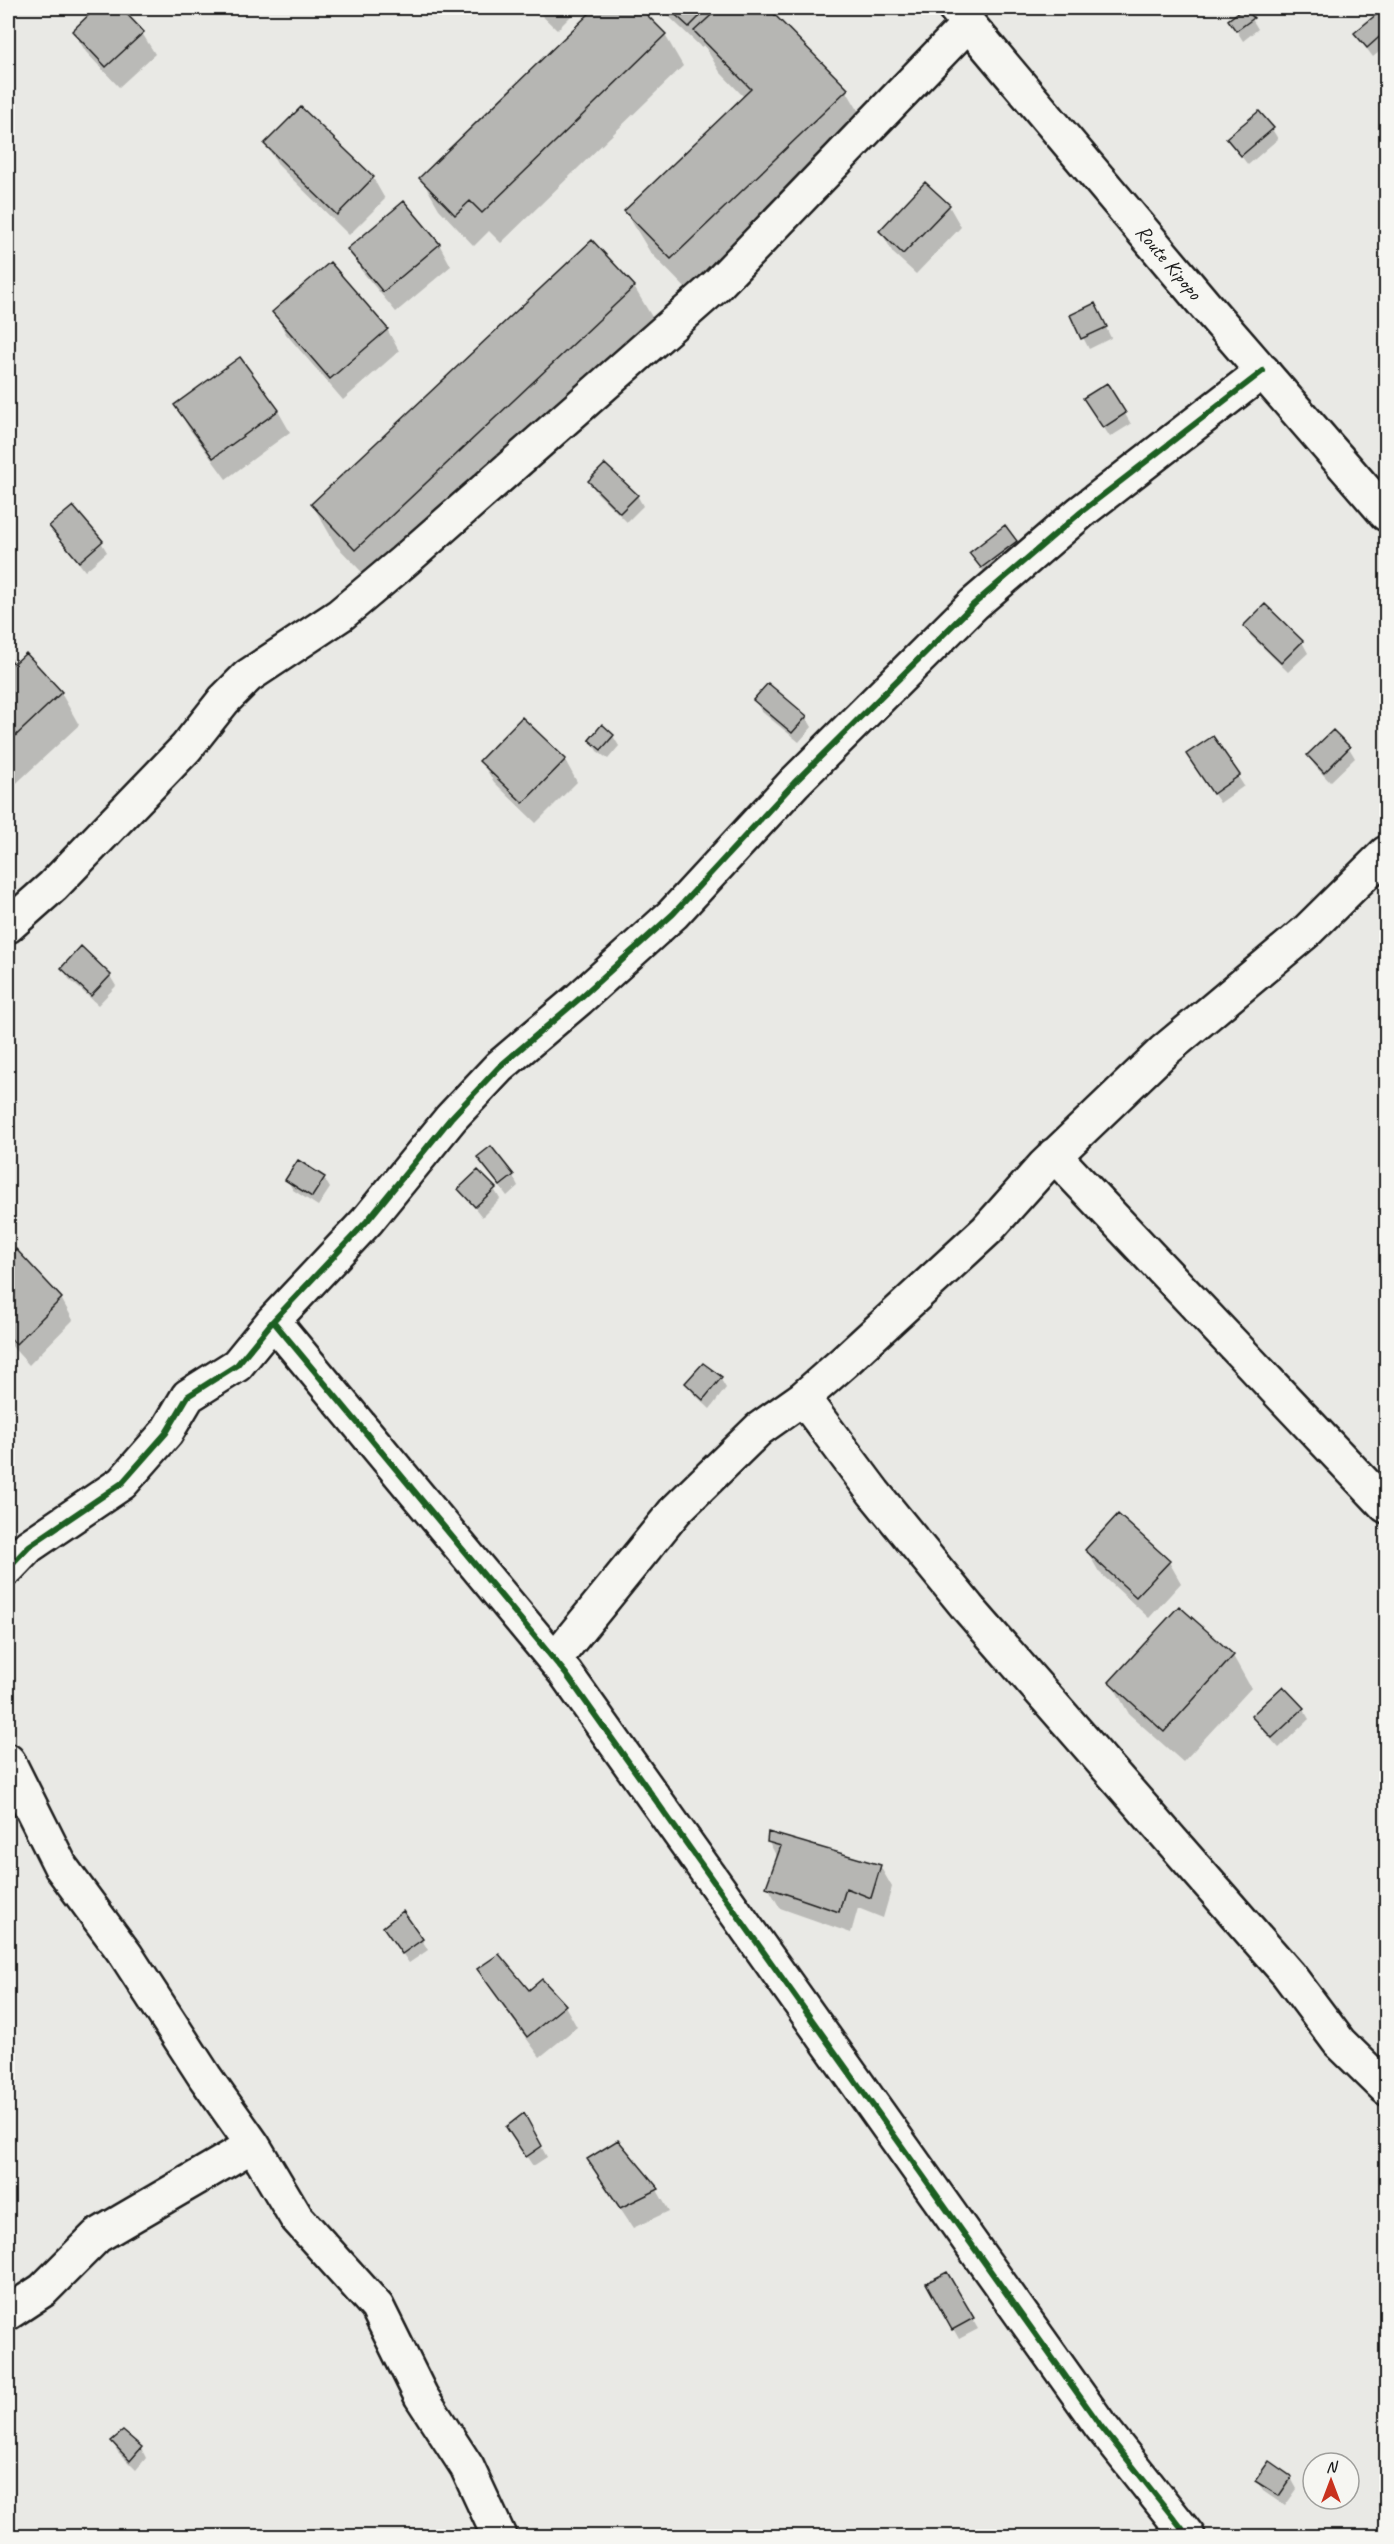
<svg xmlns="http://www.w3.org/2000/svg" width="1394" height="2544" viewBox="0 0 1394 2544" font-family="Caveat,sans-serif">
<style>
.shadow{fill:#0003}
.building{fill:#b6b6b3;stroke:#1c1c1c;stroke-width:1.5}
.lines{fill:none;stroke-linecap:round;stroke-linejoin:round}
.minor-casing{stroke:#1c1c1c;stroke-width:38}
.major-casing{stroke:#1c1c1c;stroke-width:38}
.minor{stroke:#f6f6f2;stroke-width:33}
.major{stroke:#f6f6f2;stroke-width:33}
.cycleway-casing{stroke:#f6f6f2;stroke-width:10}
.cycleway{stroke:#1b5e20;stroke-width:6}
.labels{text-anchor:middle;stroke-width:4.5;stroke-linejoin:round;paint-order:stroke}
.street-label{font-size:21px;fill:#1c1c1c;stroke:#f6f6f2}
</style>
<rect width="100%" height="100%" fill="#e9e9e5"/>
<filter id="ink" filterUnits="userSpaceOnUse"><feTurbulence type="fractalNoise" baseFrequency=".0167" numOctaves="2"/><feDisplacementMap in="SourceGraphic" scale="12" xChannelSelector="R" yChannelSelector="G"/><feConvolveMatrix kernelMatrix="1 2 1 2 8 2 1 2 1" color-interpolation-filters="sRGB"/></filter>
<g filter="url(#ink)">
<path class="shadow" d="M98 8H119L142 33 155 54 119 87 86 52 73 31Z
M534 8H579L557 30Z
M597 8H637L665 35 683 66 501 243 489 231 474 246 439 209 421 178Z
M660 8H766L846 90 870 130 695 298 650 252 626 212 744 97 720 72 704 45 701 47Z
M1385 9 1386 46 1373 57 1355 33Z
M1252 19 1258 29 1243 41 1230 20Z
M1272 129 1278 139 1248 165 1228 139Z
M266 144 373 178 385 199 349 235 279 166Z
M949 206 961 227 916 274 893 253 881 231Z
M439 244 451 266 396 312 361 270 349 249Z
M634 287 658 327 379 590 336 545 312 504Z
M274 312 387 329 399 351 343 400 286 334Z
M1100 315 1111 338 1089 349 1072 316Z
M240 359 278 411 290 432 226 479 188 427 176 405Z
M1091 408 1125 414 1131 424 1110 437Z
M590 482 637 495 643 506 627 522 596 492Z
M51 526 101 542 107 552 85 571Z
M1016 542 1022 552 988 578 971 553Z
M1265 606 1302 642 1308 653 1288 672 1251 636 1245 626Z
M26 655 61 693 79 725 8 791V658L14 666Z
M755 700 806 717 812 727 799 742 761 711Z
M602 727 613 736 619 746 608 759 597 751 591 740Z
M1213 738 1244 786 1220 803 1194 765Z
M1349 748 1355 758 1330 782 1315 766 1309 756Z
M565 760 577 782 536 823 494 782 481 761Z
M63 968 110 976 116 986 98 1005 69 979Z
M485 1167 513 1176 518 1186 507 1196Z
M324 1178 330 1188 318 1206 293 1190 287 1180Z
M460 1189H494L500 1199 482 1217Z
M16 1252 61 1298 73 1320 29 1365 8 1342V1260Z
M720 1378 726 1388 710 1409 693 1393 687 1383Z
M1087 1551 1169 1562 1181 1583 1149 1618 1099 1572Z
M1233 1656 1251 1688 1183 1762 1129 1714 1111 1682Z
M1303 1709 1309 1719 1279 1748 1259 1726 1253 1716Z
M769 1842 880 1866 892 1887 883 1918 858 1908 851 1933 780 1908 768 1887 778 1859Z
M391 1937 422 1940 428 1950 409 1963Z
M479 1970 565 2006 577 2027 540 2057 492 1991Z
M523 2115 547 2157 533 2166 514 2138Z
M601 2180 657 2190 669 2211 633 2228Z
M946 2274 978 2329 959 2339 928 2284Z
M112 2441 141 2448 146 2458 136 2470 118 2452Z
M1269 2463 1291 2478 1297 2489 1285 2506 1263 2491 1257 2481Z"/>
<path class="building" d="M96 8H121L144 32 106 67 72 31Z
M595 8H640L666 34 482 213 470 201 455 215 419 178Z
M668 8H708L689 27Z
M719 8H768L848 89 671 259 624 211 751 89 694 31Z
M1244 8 1254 18 1236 31 1228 20Z
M1384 8H1386V31L1367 48 1354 33Z
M301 107 374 177 337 215 264 144Z
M1259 111 1274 128 1241 156 1226 138Z
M925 182 950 205 903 254 879 231Z
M404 201 440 244 383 292 347 249Z
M592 240 635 286 355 550 311 504Z
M330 262 388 329 330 379 272 312Z
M1095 303 1107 327 1081 339 1070 315Z
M240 357 279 410 213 458 174 405Z
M1107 383 1126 413 1103 428 1083 398Z
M605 464 638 495 620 513 588 481Z
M73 506 103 541 79 562 49 526Z
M1005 525 1017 541 981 568 969 553Z
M1265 604 1303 641 1281 663 1243 626Z
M26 653 62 692 8 743V656L14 664Z
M768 683 807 716 792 733 753 700Z
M522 717 566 759 523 803 479 761Z
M602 724 614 735 601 750 589 740Z
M1333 730 1350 747 1324 773 1307 755Z
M1213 736 1240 775 1213 794 1186 754Z
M81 946 111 975 91 996 61 968Z
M491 1146 514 1175 500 1186 477 1157Z
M298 1160 325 1177 312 1197 285 1180Z
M478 1170 496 1188 475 1207 458 1189Z
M16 1249 62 1298 16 1344 8 1336V1257Z
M703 1363 722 1377 703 1400 685 1383Z
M1118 1514 1170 1561 1136 1597 1085 1550Z
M1179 1606 1234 1655 1164 1732 1109 1682Z
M1283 1686 1304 1708 1272 1738 1251 1716Z
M768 1832 881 1865 871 1898 846 1888 839 1912 766 1887 781 1846 767 1842Z
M403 1911 423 1939 402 1954 383 1927Z
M499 1954 529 1990 542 1979 566 2005 527 2037 477 1969Z
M524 2113 542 2146 526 2157 506 2127Z
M618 2140 659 2189 620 2208 587 2159Z
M947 2272 974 2318 952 2330 926 2283Z
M123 2431 142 2447 130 2461 111 2441Z
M1269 2461 1292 2477 1279 2496 1255 2481Z"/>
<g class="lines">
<defs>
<path id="minor" d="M8 926 53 886 105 832 186 748 224 700 248 676 340 615 403 562 716 286 968 24
M1054 1155 1386 1506
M273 1321 566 1674 1100 2425 1188 2536
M803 1398 874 1493 968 1608 1288 1974 1339 2042 1386 2088
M8 1568 29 1546 122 1483 166 1433 188 1396 237 1365 273 1321 367 1221 451 1118 499 1067 579 999 673 914 794 783 974 604 1081 512 1263 371
M555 1659 675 1511 759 1429 803 1398 844 1362 987 1230 1044 1166 1164 1051 1306 932 1386 853
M8 1761 61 1867 126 1955 205 2077 253 2145 296 2217 377 2307 421 2396 467 2467 499 2536
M8 2313 43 2290 97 2236 253 2145"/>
<path id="major" d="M955 8 1204 304 1386 514"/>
</defs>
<use href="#minor" class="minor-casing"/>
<use href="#major" class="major-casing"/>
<use href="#minor" class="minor"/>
<use href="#major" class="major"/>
<defs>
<path id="cycleway" d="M273 1321 566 1674 1100 2425 1188 2536
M8 1568 29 1546 122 1483 166 1433 188 1396 237 1365 273 1321 367 1221 451 1118 499 1067 579 999 673 914 794 783 974 604 1081 512 1263 371"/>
</defs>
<use href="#cycleway" class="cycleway-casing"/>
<use href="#cycleway" class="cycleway"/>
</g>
</g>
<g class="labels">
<g class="street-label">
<text transform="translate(1169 262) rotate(50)" y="7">Route Kipopo</text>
</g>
</g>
<rect width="1394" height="2544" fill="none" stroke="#f6f6f2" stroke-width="30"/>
<rect x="15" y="15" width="1364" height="2514" fill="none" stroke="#1c1c1c" stroke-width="2" filter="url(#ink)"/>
<g transform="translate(1331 2481)"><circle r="28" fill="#f6f6f2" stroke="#9f9f9c" stroke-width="1.5"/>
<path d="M0-4.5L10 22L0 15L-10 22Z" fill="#c8321e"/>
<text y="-9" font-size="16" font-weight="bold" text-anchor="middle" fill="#1c1c1c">N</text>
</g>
</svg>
